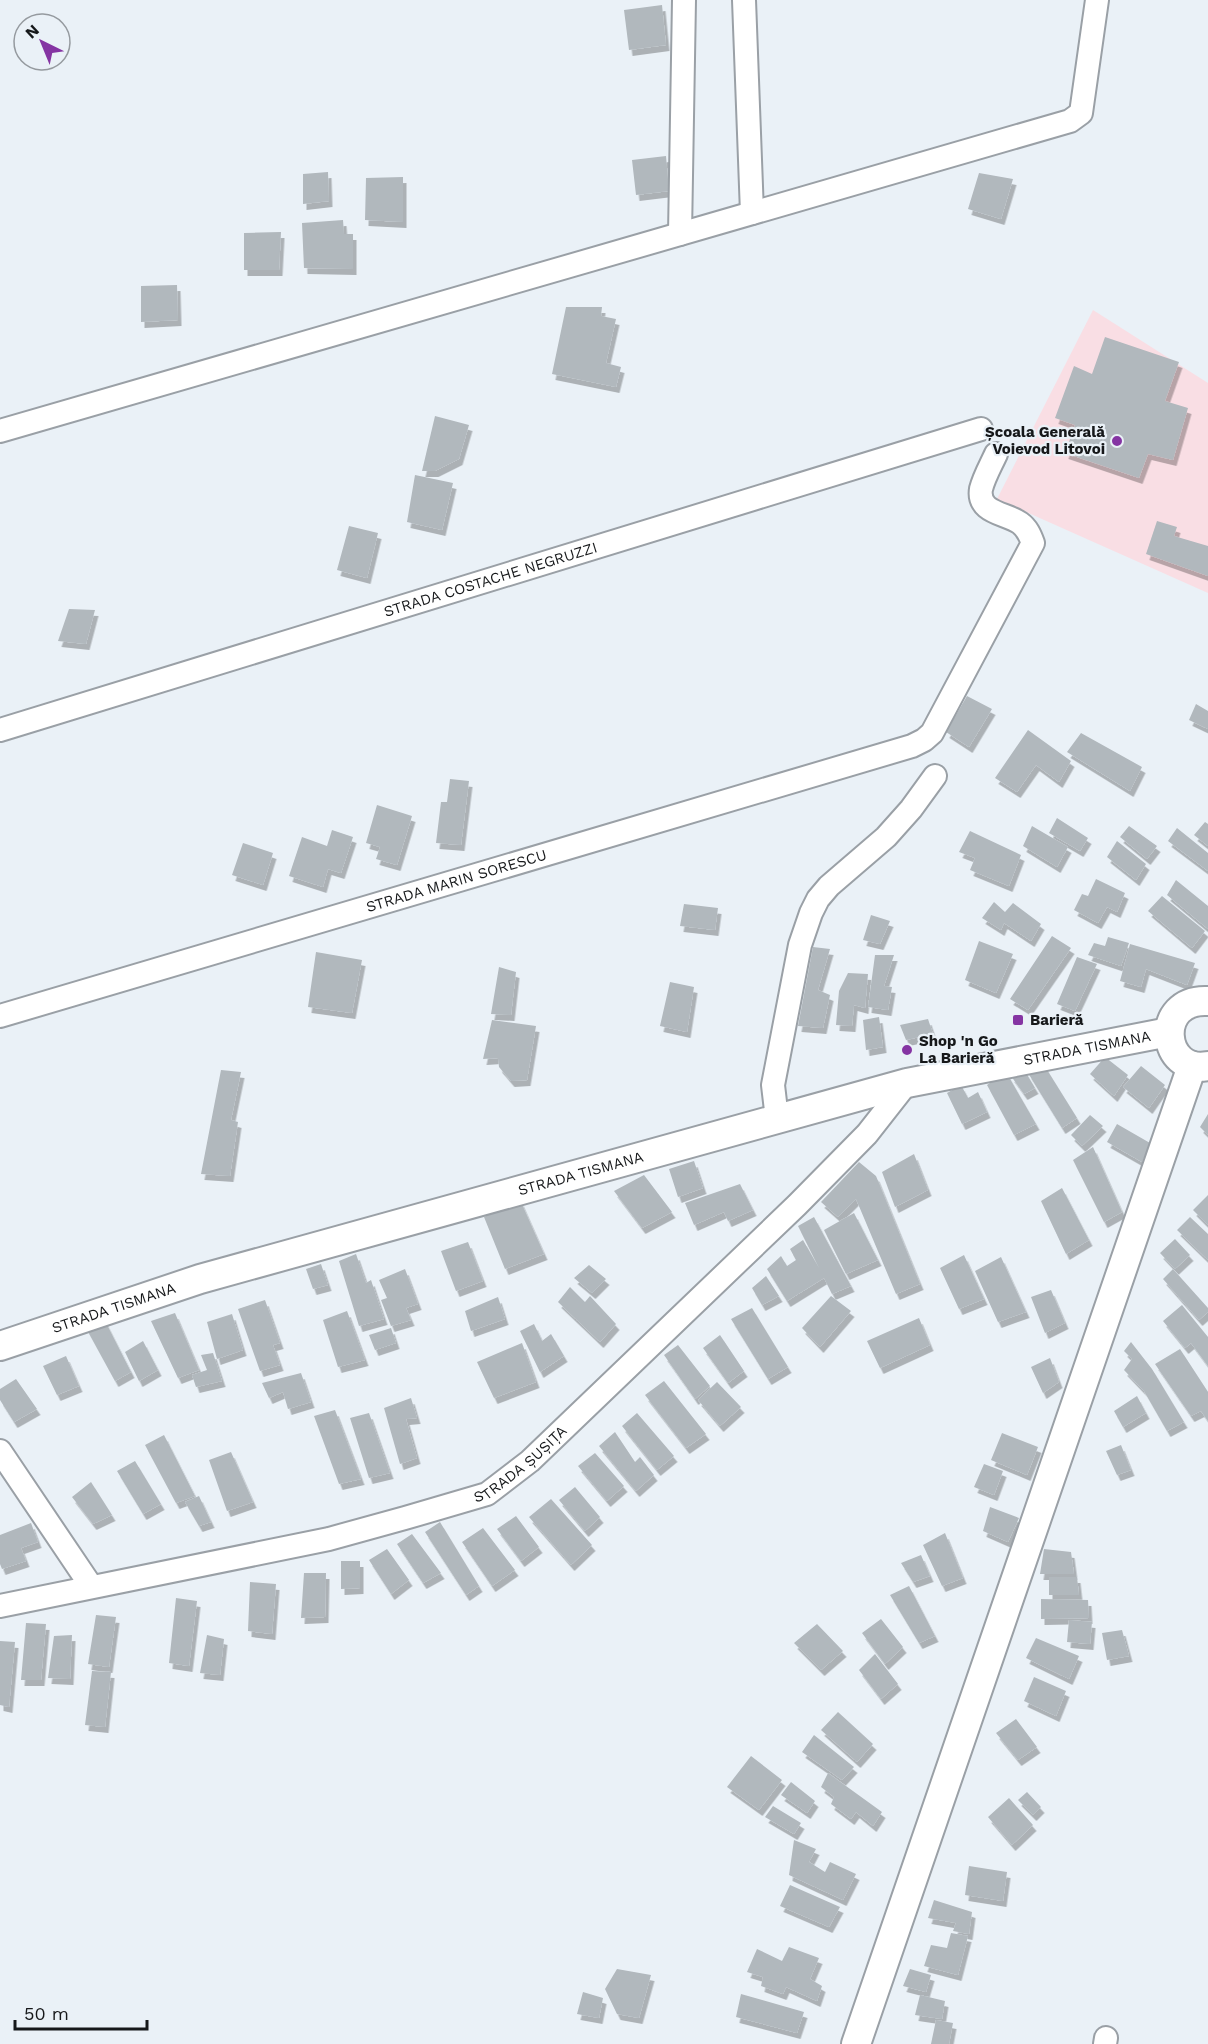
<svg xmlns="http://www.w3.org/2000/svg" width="1208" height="2044" viewBox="0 0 1208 2044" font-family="'Work Sans',sans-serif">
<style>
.education{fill:#f9dee4}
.building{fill:#b1b8bd;filter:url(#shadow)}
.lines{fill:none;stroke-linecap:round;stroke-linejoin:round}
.minor-casing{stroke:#9aa0a6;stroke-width:26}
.major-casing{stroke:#9aa0a6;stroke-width:32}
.minor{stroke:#fff;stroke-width:22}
.major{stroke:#fff;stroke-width:28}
.poi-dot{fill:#8534a3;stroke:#eaf1f7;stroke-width:2}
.labels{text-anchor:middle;stroke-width:4.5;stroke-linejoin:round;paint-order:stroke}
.poi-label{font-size:15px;font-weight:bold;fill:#16181a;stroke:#eaf1f7;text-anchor:start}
.street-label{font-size:15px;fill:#16181a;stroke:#eaf1f7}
</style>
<defs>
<filter id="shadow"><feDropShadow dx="3.5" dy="6" stdDeviation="0" flood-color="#0004"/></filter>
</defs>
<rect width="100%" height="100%" fill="#eaf1f7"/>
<path class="education" d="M1093 310 1208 383V593L997 499Z"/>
<path class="building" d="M662 5 666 45 629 50 624 10Z
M666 156 669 191 636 195 632 160Z
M328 172 329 201 303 204V174Z
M979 173 1013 179 1001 219 968 209Z
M403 177V222L365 220 366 178Z
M343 220 344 234H353V269L304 268 302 223Z
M281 232 279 270H244V233Z
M177 285 178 320 141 322V286Z
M566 307H602L601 316 616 319 606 363 621 367 616 387 552 374Z
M1105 337 1179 362 1165 401 1188 408 1173 460 1148 454 1139 478 1065 453 1075 425 1055 418 1074 366 1092 374Z
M435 416 469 425 459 459 435 471H422Z
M415 475 453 483 442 530 407 522Z
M1157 521 1177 527 1174 536 1208 546V576L1146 554Z
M349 526 378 533 367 578 337 570Z
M69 609 95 610 86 644 58 641Z
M967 696 992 709 969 747 946 732Z
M1196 704 1208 711V729L1189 720Z
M1028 730 1071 761 1059 782 1036 765 1017 792 995 778Z
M1081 733 1142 767 1130 791 1067 752Z
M450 779 469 781 461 845 436 843 441 802H447Z
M377 805 412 816 397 865 376 859 380 847 366 843Z
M1057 818 1088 838 1080 851 1049 833Z
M1205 822 1208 824V846L1194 835Z
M1032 826 1068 847 1057 867 1023 846Z
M1129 826 1157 846 1147 859 1120 837Z
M1177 828 1208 853V871L1168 841Z
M332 830 353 837 341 873 328 869 323 887 289 876 302 837 327 846Z
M970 831 1021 855 1009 886 970 870 975 858 959 852Z
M1117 841 1146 864 1136 880 1107 857Z
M243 843 273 853 263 885 232 875Z
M1096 879 1125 893 1117 912 1107 907 1098 923 1074 910 1082 894 1088 896Z
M1176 880 1208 906V929L1167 895Z
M1162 896 1205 931 1192 948 1148 911Z
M994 902 1005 912 1013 903 1041 924 1031 941 1004 923 1001 930 982 918Z
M684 904 718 908 715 930 680 926Z
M871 915 890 921 880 944 863 940Z
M1052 936 1071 948 1028 1010 1010 999Z
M1108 937 1129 943 1121 966 1088 955 1094 943 1105 946Z
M979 941 1013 954 996 993 965 980Z
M1130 944 1195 963 1187 985 1146 969 1141 987 1120 981Z
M813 947 830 949 818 990 830 995 823 1028 798 1026Z
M316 952 362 960 352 1013 308 1007Z
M875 955H894L884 986 892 987 888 1010 868 1007Z
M1077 957 1097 964 1075 1011 1057 1004Z
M499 967 516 972 511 1015 491 1014Z
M848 973 868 974 865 1008 854 1005 852 1026 836 1025 839 991Z
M670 982 694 987 687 1032 660 1026Z
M879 1017 883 1047 866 1050 863 1020Z
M928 1019 933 1034 906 1040 900 1025Z
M492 1020 536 1026 527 1080 511 1081 499 1067 498 1058 483 1059Z
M1105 1057 1128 1075 1114 1096 1090 1074Z
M1044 1065 1077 1118 1062 1128 1028 1073Z
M1141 1066 1165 1085 1149 1108 1123 1087Z
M1023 1068 1035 1088 1024 1094 1011 1076Z
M221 1070 241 1072 231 1120 238 1122 230 1176 201 1174Z
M1006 1072 1036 1124 1014 1135 987 1085Z
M961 1085 968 1098 978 1092 987 1112 962 1124 947 1093Z
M1208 1114V1135L1200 1127Z
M1090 1115 1103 1126 1082 1146 1071 1135Z
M1117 1124 1150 1143 1142 1162 1107 1142Z
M1093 1147 1122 1212 1104 1222 1073 1160Z
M914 1154 928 1190 895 1207 882 1172Z
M694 1161 703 1188 678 1197 669 1169Z
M859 1162 876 1176 920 1284 896 1294 856 1199 838 1217 821 1202Z
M644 1175 672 1212 642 1228 614 1191Z
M740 1184 753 1210 728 1221 724 1212 694 1225 685 1203Z
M1062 1188 1089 1240 1066 1254 1041 1201Z
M1208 1195V1225L1193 1210Z
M520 1200 544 1254 505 1269 484 1217Z
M854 1213 878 1260 846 1274 824 1230Z
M814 1217 851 1286 832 1294 824 1278 787 1301 767 1269 781 1256 787 1266 796 1260 790 1249 803 1240 819 1268 798 1226Z
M1190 1217 1208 1234V1260L1177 1230Z
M1175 1239 1190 1255 1175 1269 1160 1253Z
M468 1242 483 1281 456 1291 441 1251Z
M356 1254 366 1283 371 1280 384 1319 359 1326 339 1261Z
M964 1255 984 1299 959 1309 940 1268Z
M1001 1257 1026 1312 998 1322 975 1271Z
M321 1264 328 1285 313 1289 306 1269Z
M589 1265 606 1279 592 1293 574 1278Z
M405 1269 418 1304 406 1308 411 1320 391 1326 381 1300 387 1298 379 1280Z
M1173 1269 1208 1308V1312L1199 1320 1163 1279Z
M766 1276 779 1296 762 1305 752 1288Z
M570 1287 585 1302 590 1296 616 1324 600 1342 558 1302Z
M1051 1290 1065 1323 1045 1333 1031 1297Z
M831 1296 851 1311 820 1347 802 1328Z
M498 1297 505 1319 471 1331 465 1311Z
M265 1300 280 1343 273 1345 280 1365 260 1371 238 1309Z
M1182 1305 1208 1337V1366L1191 1343 1185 1348 1163 1321Z
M752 1308 788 1367 768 1379 731 1319Z
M347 1311 365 1360 338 1367 323 1320Z
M175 1313 199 1370 178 1378 151 1321Z
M232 1314 243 1350 217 1359 207 1322Z
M919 1318 930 1345 880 1368 867 1341Z
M104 1319 131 1372 115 1381 86 1328Z
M534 1324 542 1341 551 1334 564 1356 540 1372 520 1331Z
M391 1328 396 1343 375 1350 369 1335Z
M720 1335 744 1371 728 1383 703 1348Z
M143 1341 158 1370 139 1381 125 1352Z
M1131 1342 1152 1369 1184 1422 1167 1431 1144 1391 1124 1370 1132 1359 1124 1351Z
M522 1343 536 1382 494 1398 477 1362Z
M678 1345 710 1386 695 1399 664 1355Z
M1180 1349 1208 1392V1421L1201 1411 1191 1416 1155 1364Z
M213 1353 222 1381 196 1387 192 1375 207 1370 201 1355Z
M66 1356 79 1386 57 1395 43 1366Z
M1050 1358 1059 1382 1043 1393 1031 1367Z
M301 1373 311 1402 288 1409 283 1392 269 1398 262 1383Z
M16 1379 37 1409 14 1422 0 1400V1389Z
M664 1381 706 1434 686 1448 645 1395Z
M717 1382 741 1407 720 1426 698 1400Z
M1137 1396 1146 1413 1123 1427 1114 1411Z
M411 1398 417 1418 406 1419 417 1458 400 1464 384 1408Z
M335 1410 361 1479 339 1484 314 1416Z
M369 1413 390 1473 369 1478 350 1418Z
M637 1413 674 1456 657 1470 622 1426Z
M615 1432 635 1462 640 1457 654 1475 636 1491 599 1446Z
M1002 1433 1038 1447 1027 1475 991 1460Z
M164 1435 195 1496 176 1503 145 1445Z
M1121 1445 1131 1470 1117 1475 1106 1451Z
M231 1452 253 1502 227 1511 209 1460Z
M595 1453 624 1486 607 1501 578 1466Z
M135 1461 161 1504 143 1514 117 1471Z
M984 1464 1003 1471 994 1495 974 1487Z
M91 1482 112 1515 93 1524 72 1497Z
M575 1487 600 1517 585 1531 559 1500Z
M199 1496 211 1522 199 1526 185 1502Z
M551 1499 592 1545 571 1565 529 1517Z
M990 1507 1019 1518 1008 1542 983 1531Z
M516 1516 539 1547 521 1561 497 1529Z
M440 1522 479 1586 466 1595 425 1532Z
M31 1523 38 1542 21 1548 26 1561 2 1569 0 1564V1535Z
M483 1528 515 1570 492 1586 462 1542Z
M945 1533 963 1578 942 1586 923 1545Z
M412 1534 441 1573 423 1583 397 1544Z
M387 1549 409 1580 391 1594 369 1560Z
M1044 1549 1071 1552 1074 1574H1040Z
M921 1555 930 1576 913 1582 901 1563Z
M341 1561H360V1588L341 1589Z
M304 1573H326L325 1617 301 1618Z
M1049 1577H1077L1079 1595H1049Z
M250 1582 276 1584 272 1634 248 1631Z
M909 1586 935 1636 919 1643 890 1595Z
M176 1598 197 1601 189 1666 169 1663Z
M1041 1599 1088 1600 1089 1618 1041 1619Z
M96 1615 116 1617 109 1667 88 1664Z
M881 1619 903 1647 885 1664 862 1633Z
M1069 1620 1092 1622 1090 1644 1067 1642Z
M26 1623 46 1624 41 1680H21Z
M817 1624 843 1651 821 1670 794 1643Z
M1122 1630 1129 1656 1107 1660 1102 1633Z
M72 1635 70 1679 48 1678 54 1636Z
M207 1635 224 1639 220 1675 200 1673Z
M1036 1638 1079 1656 1069 1679 1026 1658Z
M0 1641 15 1642 9 1707 0 1705Z
M875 1654 898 1684 881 1699 859 1670Z
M92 1671 111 1672 105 1727 85 1725Z
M1034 1677 1066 1691 1056 1716 1024 1701Z
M838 1712 873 1744 857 1762 821 1730Z
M1016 1719 1037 1747 1018 1760 996 1733Z
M814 1735 854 1767 842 1780 802 1752Z
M751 1756 782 1780 759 1810 727 1787Z
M828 1773 882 1812 873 1826 856 1812 851 1819 831 1804 834 1797 821 1787Z
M791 1782 815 1801 807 1813 781 1795Z
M1027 1792 1041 1807 1033 1815 1018 1800Z
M1009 1798 1033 1825 1012 1845 988 1817Z
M773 1806 801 1823 794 1834 765 1817Z
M794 1840 816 1849 809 1862 825 1872 830 1862 856 1874 843 1900 789 1875Z
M969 1866 1007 1872 1003 1901 965 1895Z
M790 1885 840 1907 829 1927 780 1906Z
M934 1900 972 1912 969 1934 953 1931 956 1923 928 1918Z
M951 1933 968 1936 958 1975 924 1966 931 1945 947 1948Z
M789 1947 819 1958 810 1979 822 1986 817 2001 786 1987 783 1994 761 1986 763 1977 747 1972 757 1949 782 1961Z
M617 1969 651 1975 639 2018 617 2014 605 1989Z
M910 1969 931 1975 926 1992 903 1986Z
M583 1992 603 1998 599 2018 577 2014Z
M741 1994 804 2012 797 2033 736 2017Z
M920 1995 945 2001 942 2019 915 2015Z
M936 2020 953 2023 949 2044H931Z"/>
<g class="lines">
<defs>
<g id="minor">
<path d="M744 0 752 213"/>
<path d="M680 234 684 0"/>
<path d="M0 431 1070 121 1081 113 1097 0"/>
<path id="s1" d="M0 730 981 429"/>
<path id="s2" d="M0 1016 912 746 924 740 932 733 1033 543C1030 535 1027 528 1020 523 1006 513 977 513 981 489 984 477 991 465 996 454"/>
<path d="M777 1119 773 1085 800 945 811 913 818 899 829 886 886 837 911 809 935 776"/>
<path d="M0 1451 91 1586"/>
<path id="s3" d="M0 1606 329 1539 405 1518 487 1494 530 1461 797 1205 867 1134 907 1083"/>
<path d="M1105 2044 1106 2038"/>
</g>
<g id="major">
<path d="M1208 1001C1153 998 1161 1075 1208 1066"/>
<path id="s4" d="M0 1346 200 1279 907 1083 1169 1032"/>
<path d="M856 2044 1192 1066"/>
</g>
</defs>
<use href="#minor" class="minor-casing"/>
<use href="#major" class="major-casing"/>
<use href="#minor" class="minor"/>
<use href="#major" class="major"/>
</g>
<g class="poi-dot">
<circle cx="1117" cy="441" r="6"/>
<rect x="1012" y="1014" width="12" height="12" rx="3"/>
<circle cx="907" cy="1050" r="6"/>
</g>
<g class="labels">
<g class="poi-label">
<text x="1105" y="437" text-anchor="end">Școala Generală<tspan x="1105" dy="17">Voievod Litovoi</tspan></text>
<text x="1030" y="1025">Barieră</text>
<text x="919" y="1046">Shop 'n Go<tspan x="919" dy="17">La Barieră</tspan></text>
</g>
<g class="street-label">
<text dy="5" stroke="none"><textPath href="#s1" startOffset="513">STRADA COSTACHE NEGRUZZI</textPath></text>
<text dy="5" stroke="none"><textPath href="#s2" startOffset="476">STRADA MARIN SORESCU</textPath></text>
<text dy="5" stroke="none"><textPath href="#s4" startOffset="1128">STRADA TISMANA</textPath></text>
<text dy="5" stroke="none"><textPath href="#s4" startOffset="606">STRADA TISMANA</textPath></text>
<text dy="5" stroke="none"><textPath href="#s4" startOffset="120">STRADA TISMANA</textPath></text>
<text dy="5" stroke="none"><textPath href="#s3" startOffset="544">STRADA ȘUȘIȚA</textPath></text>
</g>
</g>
<g transform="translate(42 42) rotate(317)"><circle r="28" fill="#eaf1f7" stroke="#959a9f" stroke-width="1.5"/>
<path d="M0-4.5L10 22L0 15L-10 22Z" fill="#8534a3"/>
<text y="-9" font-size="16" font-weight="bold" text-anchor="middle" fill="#16181a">N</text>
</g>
<path d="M15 2020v9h132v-9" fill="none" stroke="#16181a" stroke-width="3"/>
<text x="24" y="2020" font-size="18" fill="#16181a" stroke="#eaf1f7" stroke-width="4.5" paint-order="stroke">50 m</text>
</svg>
